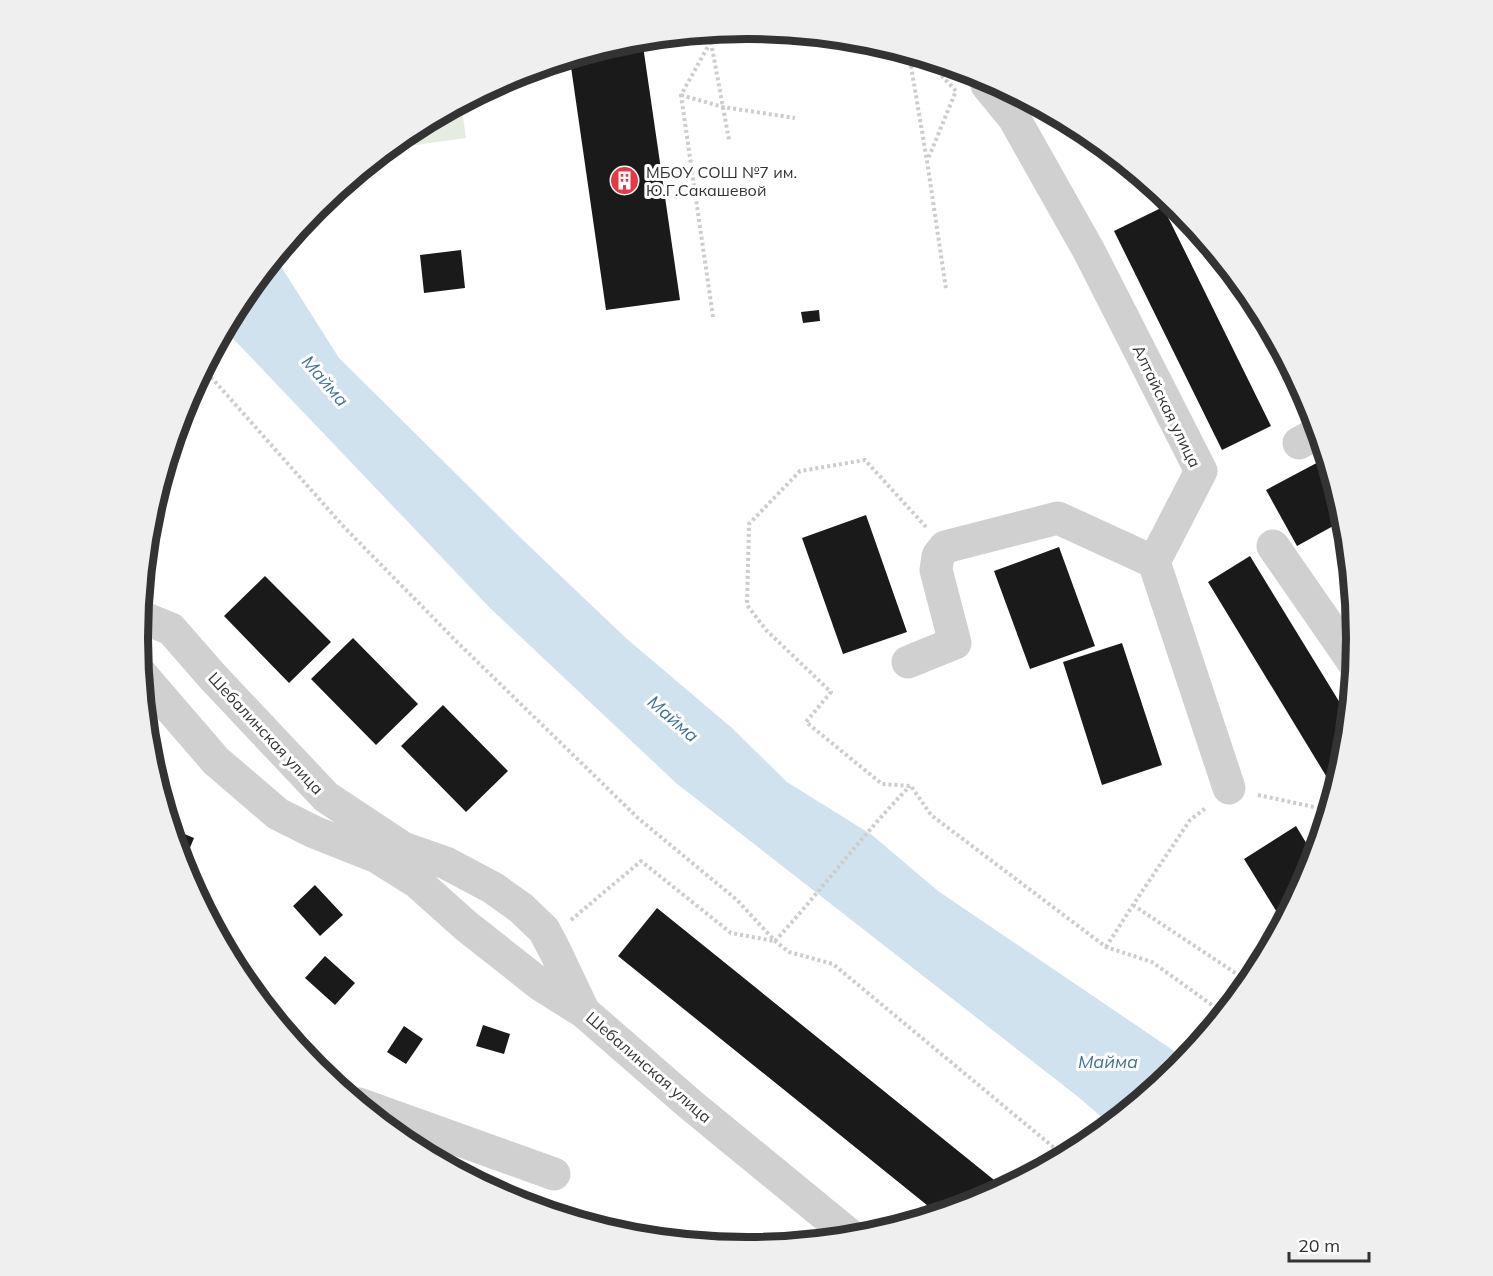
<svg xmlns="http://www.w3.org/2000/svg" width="1493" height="1276" viewBox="0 0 1493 1276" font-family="Mulish,sans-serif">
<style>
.green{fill:#e6ecdf}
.water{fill:#cfe2ee}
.building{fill:#1a1a1a}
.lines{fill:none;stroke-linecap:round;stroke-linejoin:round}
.path{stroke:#cdcdcd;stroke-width:4;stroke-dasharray:3 3;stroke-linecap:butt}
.minor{stroke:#d0d0d0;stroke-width:33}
.labels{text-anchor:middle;stroke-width:6;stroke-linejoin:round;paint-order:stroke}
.poi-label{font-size:16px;fill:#333;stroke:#fff;text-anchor:start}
.street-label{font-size:16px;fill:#333;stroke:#fff}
.water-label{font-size:18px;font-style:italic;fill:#3f7597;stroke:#fff}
.rim{fill:none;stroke:#333;stroke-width:8}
</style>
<rect width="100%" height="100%" fill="#fff"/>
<path class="green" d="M461 103 466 138 386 149 408 131Z"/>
<path class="water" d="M275 257 339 358 526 543 627 639 732 728 787 782 872 835 938 891 1186 1059 1177 1069 1110 1124 1077 1096 676 783 490 608 224 329 240 299Z"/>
<path class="building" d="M642 39 680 300 606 310 570 60 564 61V59L628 40Z
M1147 182 1166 198 1157 203Z
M1163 207 1271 426 1222 450 1114 231Z
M461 250 465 288 424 293 420 255Z
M819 310 820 321 803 323 801 312Z
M1326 458 1344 520 1297 546 1266 490Z
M866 515 907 632 843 654 802 538Z
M1059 547 1095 646 1030 669 994 571Z
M145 555 155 569 143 576 144 567Z
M1250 556 1348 716 1344 757 1334 789 1208 582Z
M265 576 331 642 289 683 224 616Z
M353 638 418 704 376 745 311 679Z
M1122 643 1162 765 1102 785 1063 662Z
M443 705 508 771 466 812 401 746Z
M1296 826 1314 856 1309 872 1283 922 1244 859Z
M170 828 194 838 182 867Z
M315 885 343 915 320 936 293 906Z
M657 908 1004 1188 979 1201 938 1214 618 956Z
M325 956 355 983 335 1005 305 978Z
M483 1025 510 1034 504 1054 476 1046Z
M404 1026 423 1039 406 1064 387 1052Z"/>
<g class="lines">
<path class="path" d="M711 42 729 140
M909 54 927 161 946 289
M925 58 956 91 928 159
M681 95 723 107 795 118
M713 317 681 95 716 32
M203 368 344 527 457 642 639 819 737 900 775 941 789 952 833 964 1064 1156
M926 527 865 460 800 471 749 524 747 605 766 630 831 692 806 722 882 784 911 786 931 815 1106 947 1152 962 1223 1013
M1258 795 1328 810
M1133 905 1249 982
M571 920 641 861 731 933 774 941
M775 941C821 891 862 835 910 786
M1106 947 1133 905 1190 820 1207 807"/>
<path class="minor" d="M986 78 987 85 1014 118 1089 251 1201 471 1154 562 1229 788
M1299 443 1318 433
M1273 546 1354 663
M139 616 171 629 212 676 326 797 403 848 446 863 493 888 521 908 544 930 555 951 584 1012 691 1105 852 1237
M908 662 955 643 936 570 938 556 945 547 1058 518 1154 562
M141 674 216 761 278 814 314 832 377 857 417 882 465 925 541 985 584 1012
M359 1104 554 1174"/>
</g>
<defs>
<symbol id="building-disc" viewBox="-11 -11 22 22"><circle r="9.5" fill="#e63946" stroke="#fff"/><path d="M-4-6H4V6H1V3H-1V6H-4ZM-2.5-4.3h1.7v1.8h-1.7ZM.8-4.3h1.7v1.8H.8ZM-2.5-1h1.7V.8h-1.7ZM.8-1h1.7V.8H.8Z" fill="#fff"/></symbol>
</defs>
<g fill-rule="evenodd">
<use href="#building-disc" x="608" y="164" width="33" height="33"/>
</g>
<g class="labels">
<g class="poi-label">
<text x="646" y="178">МБОУ СОШ №7 им.<tspan x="646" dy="18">Ю.Г.Сакашевой</tspan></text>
</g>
<g class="street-label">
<text transform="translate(1167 406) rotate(64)" y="6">Алтайская улица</text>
<text transform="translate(266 733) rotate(47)" y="6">Шебалинская улица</text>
<text transform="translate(649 1067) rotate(41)" y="6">Шебалинская улица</text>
</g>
<g class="water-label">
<text transform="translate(325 381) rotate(49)" y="6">Майма</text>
<text transform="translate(673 719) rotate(41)" y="6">Майма</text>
<text x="1108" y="1068">Майма</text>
</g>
</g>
<path d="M0 0H1493V1276H0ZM148 638a599 599 0 1 1 1198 0a599 599 0 1 1-1198 0Z" fill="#efefef" fill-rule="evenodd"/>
<path class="rim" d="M148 638a599 599 0 1 1 1198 0a599 599 0 1 1-1198 0Z"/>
<path d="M1289 1252v9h80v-9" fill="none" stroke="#333333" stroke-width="3"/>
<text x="1298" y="1252" font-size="18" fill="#333333" stroke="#ffffff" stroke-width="4.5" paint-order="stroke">20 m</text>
</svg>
